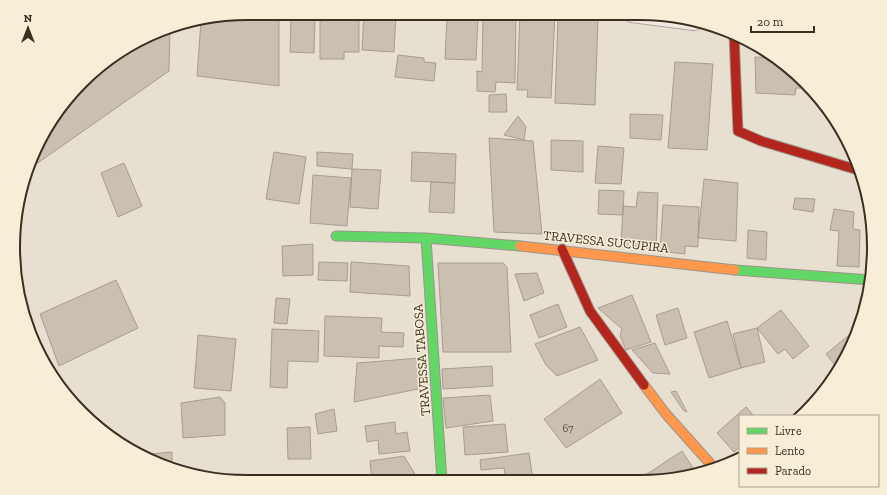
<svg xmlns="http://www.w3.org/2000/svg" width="887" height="495" viewBox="0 0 887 495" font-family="'Zilla Slab',serif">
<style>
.building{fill:#cbbfb2;stroke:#a89c90}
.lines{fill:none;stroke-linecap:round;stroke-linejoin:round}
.street-casing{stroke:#ada599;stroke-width:20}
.fast-casing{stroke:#9c958a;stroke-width:11}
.slow-casing{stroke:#9c958a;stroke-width:11}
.jam-casing{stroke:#9c958a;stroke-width:11}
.street{stroke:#efebe3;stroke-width:18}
.fast{stroke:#63d668;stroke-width:9}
.slow{stroke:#ff974d;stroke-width:9}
.jam{stroke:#b3261e;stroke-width:9}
.labels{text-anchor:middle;stroke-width:3;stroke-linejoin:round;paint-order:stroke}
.number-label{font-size:11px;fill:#605244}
.street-label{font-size:13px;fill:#3d2e20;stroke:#f7eed8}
.rim{fill:none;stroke:#3d2e20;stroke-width:2}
</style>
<rect width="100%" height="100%" fill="#e7e0d1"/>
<path class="building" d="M248 13H279V86L197 76 201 21Z
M320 13H349V19H359V52H344V59H320Z
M364 13H396L394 52 362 50Z
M483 13H516L515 83 496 82 495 92 477 91V71L482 72Z
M520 13H555L551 98 527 97 528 90H517Z
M447 17 478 19 476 60 445 59Z
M558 17 598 19 595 105 555 103Z
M291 19H315L314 53 290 52Z
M170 27 169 71 29 169 53 117 105 61Z
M398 55 424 58V62L436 63 434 81 395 77Z
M755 57 772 58 806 88H796L795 95 756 93Z
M675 62 713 64 707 150 668 148Z
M506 94 507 112H489V95Z
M630 114 663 115 661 140 630 138Z
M518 116 526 127 524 140 504 135Z
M489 138 533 141 542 234 494 232Z
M551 140 583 141V172L551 170Z
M598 146 624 148 621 184 595 183Z
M274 152 306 157 299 204 266 199Z
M317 152 353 154 352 169 317 166Z
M412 152 456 154 455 183 411 181Z
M124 163 142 206 118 217 101 173Z
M352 169 381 170 378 209 350 207Z
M313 175 351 178 347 226 310 223Z
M704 179 738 183 736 241 698 238Z
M431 182 455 183 454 213 429 212Z
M599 190 624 191 623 215 598 214Z
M638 192 658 193 656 249 621 246 623 206 636 207Z
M795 198 815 199 813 212 793 209Z
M663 205 699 207 698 247 685 246V254L660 251Z
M834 209 854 212 853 229 860 230 859 267 837 266 839 231 830 230Z
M748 230 767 232 766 260 747 258Z
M313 244V275L283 276 282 246Z
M319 262 348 263 347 281 318 280Z
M351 262 409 266 410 296 350 292Z
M438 263H503L507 267 511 352H443Z
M537 273 544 293 524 301 515 274Z
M116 280 138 328 59 366 40 314Z
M632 295 651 342 626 350 620 336 622 329 598 308Z
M276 298 290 299 287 324 274 323Z
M558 304 567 327 539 338 530 315Z
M678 308 687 338 665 345 656 315Z
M781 310 809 346 793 359 785 349 778 354 757 328Z
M325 316 382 318 381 332 404 333 403 347 379 346V358L324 356Z
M727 321 741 368 709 378 694 332Z
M580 327 598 360 557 376 546 365 535 344Z
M757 328 765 362 741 368 733 334Z
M272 329 319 331 318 362 288 361 287 388 270 387Z
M198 335 236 339 231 391 194 388Z
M849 335 851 338 842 365 839 370 826 354Z
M655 343 670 374 653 373 632 350Z
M420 358 423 388 354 402 357 363Z
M492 366 493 386 443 389 442 369Z
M600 379 622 413 566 448 544 419Z
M676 391 687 412 683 410 671 392Z
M490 395 493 421 446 428 443 398Z
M220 397 225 403V435L183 438 181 403Z
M746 407 754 416H740V447L734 452 717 433Z
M334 409 337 431 318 434 315 414Z
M395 422 396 434 407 432 410 451 379 454 378 440 367 442 365 426Z
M505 424 508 452 465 455 463 427Z
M310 427 311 459H288L287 428Z
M682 451 697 474 670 480H638Z
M172 452V468L140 455Z
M529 453 533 480 506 481 504 468 481 470 480 460Z
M404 456 419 481H372L370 461Z
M241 474 245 478V481L214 478Z
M563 475 565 480H548Z"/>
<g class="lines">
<defs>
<path id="street" d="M632 13 694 21"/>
<path id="fast" d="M336 236 426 238 520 246
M426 238 442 481
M735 270 871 280"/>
<path id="slow" d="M520 246 735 270
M644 385 666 414 715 469"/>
<path id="jam" d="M734 34 738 131 761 141 858 170
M562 249 590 311 644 385"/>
</defs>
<use href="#street" class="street-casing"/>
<use href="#fast" class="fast-casing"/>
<use href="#slow" class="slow-casing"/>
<use href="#jam" class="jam-casing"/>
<use href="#street" class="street"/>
<use href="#fast" class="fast"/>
<use href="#slow" class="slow"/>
<use href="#jam" class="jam"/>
</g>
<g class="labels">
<g class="number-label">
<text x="568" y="432">67</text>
</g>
<g class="street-label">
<text transform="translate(606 241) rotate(6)" y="5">TRAVESSA SUCUPIRA</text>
<text transform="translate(421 360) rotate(-94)" y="5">TRAVESSA TABOSA</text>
</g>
</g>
<path d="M0 0H887V495H0ZM247 20H640A227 227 0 0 1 867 247V248A227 227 0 0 1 640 475H247A227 227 0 0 1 20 248V247A227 227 0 0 1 247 20Z" fill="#f7eed8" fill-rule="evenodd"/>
<path class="rim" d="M247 20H640A227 227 0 0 1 867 247V248A227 227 0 0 1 640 475H247A227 227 0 0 1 20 248V247A227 227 0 0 1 247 20Z"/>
<rect x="739" y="415" width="140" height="72" fill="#f7eed8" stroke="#ada18e"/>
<rect x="747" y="428" width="20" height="6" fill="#63d668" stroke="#ada18e"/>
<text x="775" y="435" font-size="12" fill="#3d2e20">Livre</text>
<rect x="747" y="448" width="20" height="6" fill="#ff974d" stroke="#ada18e"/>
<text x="775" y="455" font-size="12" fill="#3d2e20">Lento</text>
<rect x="747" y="468" width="20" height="6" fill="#b3261e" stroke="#ada18e"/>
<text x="775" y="475" font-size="12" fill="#3d2e20">Parado</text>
<g transform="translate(28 28)" stroke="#f7eed8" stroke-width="3" paint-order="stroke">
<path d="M0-3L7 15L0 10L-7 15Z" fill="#3d2e20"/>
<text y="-6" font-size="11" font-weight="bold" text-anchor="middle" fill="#3d2e20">N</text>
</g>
<path d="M751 26v6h63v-6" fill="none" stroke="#3d2e20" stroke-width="2"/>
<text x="757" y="26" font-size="12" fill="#3d2e20" stroke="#f7eed8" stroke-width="3" paint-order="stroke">20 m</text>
</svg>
